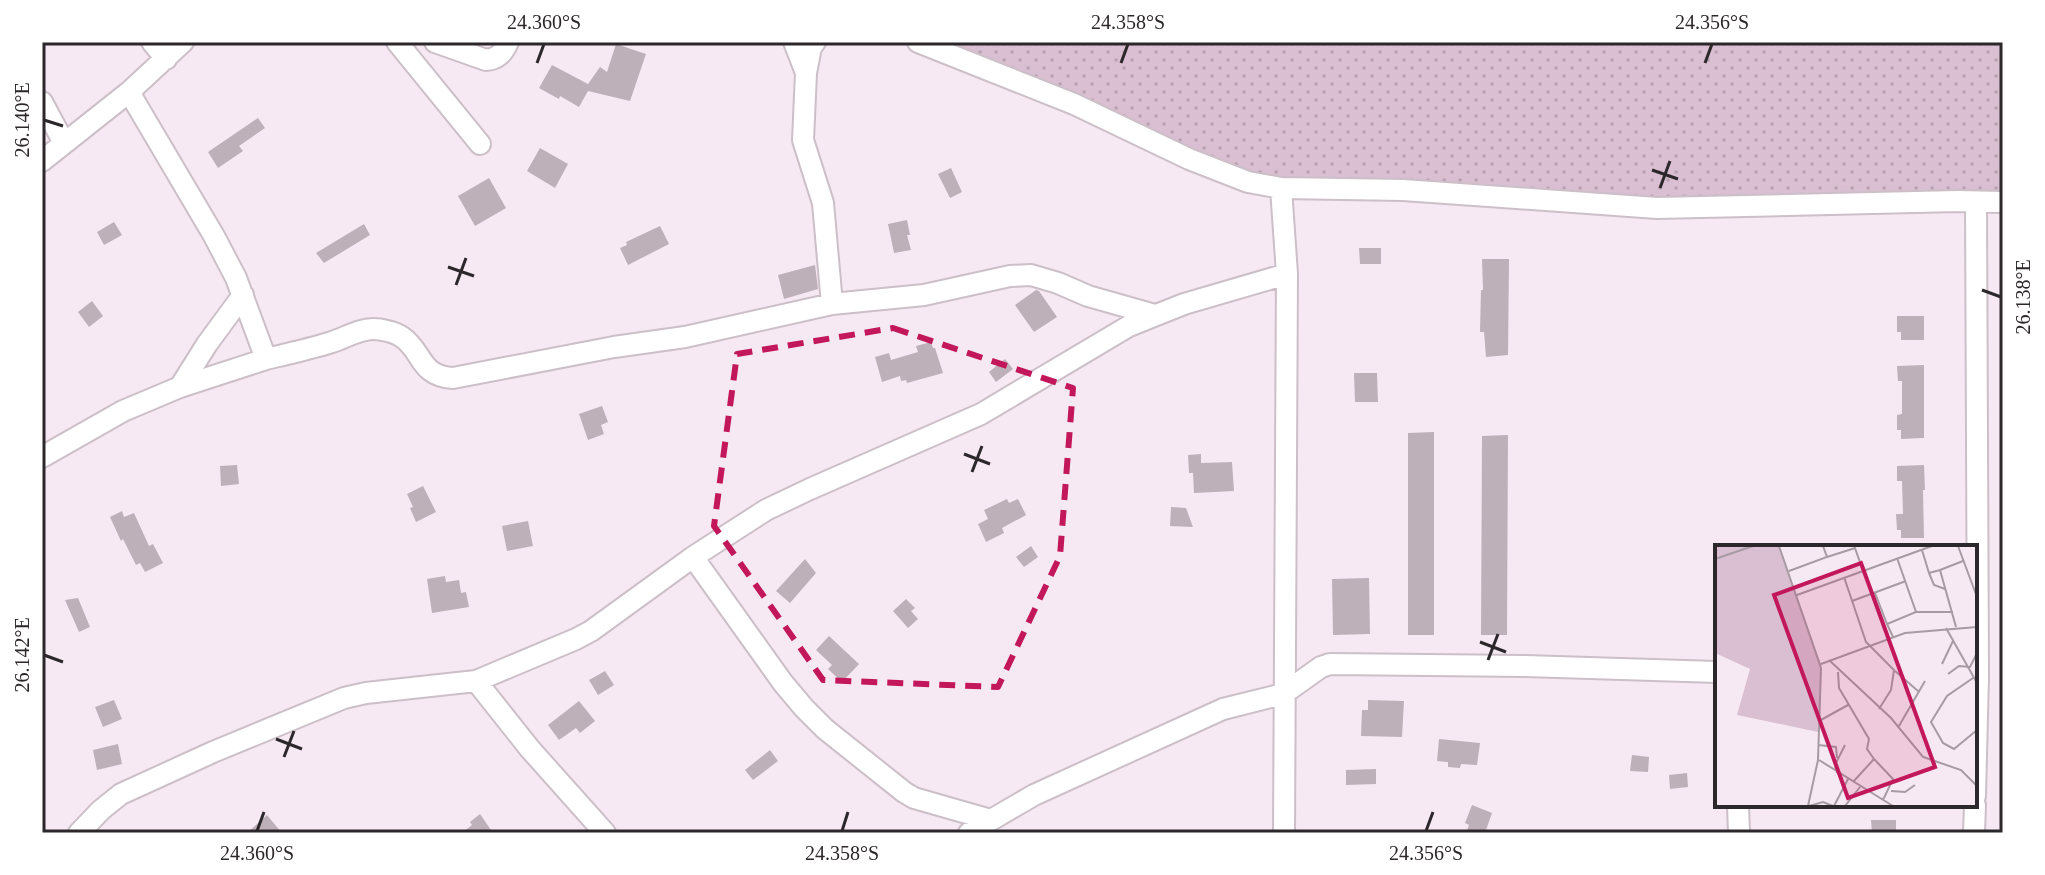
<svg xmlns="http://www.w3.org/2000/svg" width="2045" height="875" viewBox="0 0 2045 875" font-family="'Times New Roman',serif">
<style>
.grass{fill:url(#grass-dots)}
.building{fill:#bdb0b9}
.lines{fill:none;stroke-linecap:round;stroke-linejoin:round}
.minor-casing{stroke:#ccbfc8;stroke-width:24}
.minor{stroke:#fff;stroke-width:20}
.marked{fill:none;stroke:#c2185b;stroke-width:6;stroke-dasharray:16 10;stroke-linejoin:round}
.ticks{fill:none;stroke:#2c272a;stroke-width:3}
.inset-road{fill:none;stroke:#a69ba3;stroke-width:2}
.view{fill:#c2185b;fill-opacity:0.15;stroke:#c2185b;stroke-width:4}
.inset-edge{fill:none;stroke:#2c272a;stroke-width:4}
.neatline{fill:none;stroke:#2c272a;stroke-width:3}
.ticks-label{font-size:20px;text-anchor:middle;fill:#2c272a}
</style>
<defs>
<pattern id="grass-dots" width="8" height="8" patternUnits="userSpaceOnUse" patternTransform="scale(2)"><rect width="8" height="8" fill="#d9bfd1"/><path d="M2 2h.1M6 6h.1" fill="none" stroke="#baa4b4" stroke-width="1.8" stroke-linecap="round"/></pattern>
</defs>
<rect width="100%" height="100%" fill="#f7e9f3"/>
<path class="grass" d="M918 42H2003V202L1657 208 1281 188Z"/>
<path class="building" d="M616 44 646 54 630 101 588 91 579 107 560 96 559 99 539 88 552 65 588 84 600 67 607 72Z
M258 118 265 128 239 146 243 151 218 168 208 152Z
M540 148 568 164 555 188 527 171Z
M951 168 962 192 950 198 938 174Z
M489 178 506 208 475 226 458 196Z
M907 220 910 235H907L911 250 894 253 888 224Z
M114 222 122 235 104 245 97 232Z
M364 224 370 235 324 263 316 253Z
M660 226 669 244 628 265 620 248 627 245 626 242Z
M1359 248H1381V264H1360Z
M1482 259H1509L1508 355 1486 357 1484 332H1480L1481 290H1483Z
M815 265 818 289 784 299 778 275Z
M1036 290 1039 291 1057 317 1034 332 1015 305Z
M92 301 103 316 89 327 78 312Z
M1897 316H1924V340H1901V332H1897Z
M931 342 933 348H935L943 373 907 383 906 380 901 381 900 376 882 382 875 357 889 353 891 360 918 352 916 346Z
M1005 359 1013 369 996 382 989 372Z
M1924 365V438L1901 439V430H1897V415L1902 414V381H1898L1897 366Z
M1354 373H1377L1378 402H1355Z
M602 406 608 422 601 425 604 434 588 440 579 414Z
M1434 432V635H1408V433Z
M1508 435 1507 635H1481L1482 436Z
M1201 454V463L1232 462 1234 491 1194 493 1193 473H1189L1188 455Z
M237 465 239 484 221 486 220 466Z
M1924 465 1925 490H1923L1924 538H1901V530H1897L1896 514H1903L1902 481H1897V466Z
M423 486 436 512 416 522 410 508 413 507 407 494Z
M1007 499 1009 503 1018 499 1026 515 1002 528 1004 533 986 542 978 524 988 519 984 510Z
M1171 507 1186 508 1193 527 1170 526Z
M122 511 124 517 134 513 149 546 153 544 163 563 145 572 140 563 136 565 123 539 121 541 110 517Z
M528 521 533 546 507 551 502 526Z
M1031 546 1038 557 1024 567 1016 557Z
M805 559 816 573 790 603 776 591Z
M445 576 446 582 459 580 461 593 466 592 469 607 432 613 427 579Z
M1369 578 1370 634 1333 635 1332 579Z
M78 598 90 627 79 632 65 600Z
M906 599 915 608 911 611 918 619 908 628 893 611Z
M829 636 859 664 842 682 828 669 832 665 816 650Z
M605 671 614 685 598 695 589 680Z
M114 700 122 719 103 727 95 707Z
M1368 700 1404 701 1402 737 1361 736 1362 710H1368Z
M579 701 595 721 580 733 576 728 559 740 548 725Z
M1439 739 1480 743 1477 765 1461 764 1460 768 1448 767V762L1437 761Z
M118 744 122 764 97 770 93 750Z
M770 750 778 761 753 780 745 770Z
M1632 755 1649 757 1648 772 1630 771Z
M1376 769V784L1346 785V770Z
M1687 773 1688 787 1670 789 1669 775Z
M1472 805 1492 813 1485 833H1466L1469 825 1465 823Z
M480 814 493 833H462L472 825 470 822Z
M267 815 282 833H247Z
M1871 820H1896V833H1872Z"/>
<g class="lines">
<defs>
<path id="minor" d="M152 42 166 59
M397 42 480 144
M435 42 486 60C498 59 503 53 508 42
M794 42 806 73 803 140 823 203 832 304
M918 42 1074 104 1189 159 1248 182 1281 188 1403 190 1657 208 1958 201 2003 202
M806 73 811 47 815 42
M42 102 64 143
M42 161 129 92 183 42
M1281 188 1287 274 1284 833
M266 359C287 354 310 349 332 342 345 338 359 329 373 329 381 329 395 332 402 337 423 351 419 376 453 378L614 347 685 337 832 304 924 295 1010 276 1031 275 1058 283 1088 296 1155 315
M180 387 207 344 243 295
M42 457 123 411 180 387 266 359 236 278 214 236 129 92
M693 557 783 683 804 708 825 729 904 792 914 798 991 820 1034 795 1223 709 1283 694 1321 667 1330 664 1525 666 1717 672
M476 681 530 749 605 833
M1975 796 1978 676 1976 202
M1738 805 1739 833
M79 833 101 810 121 794 213 752 344 698 366 693 476 681 576 639 591 631 693 557 766 510 810 489 981 414 1129 326 1184 304 1287 274
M969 833 991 820
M1974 833 1975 805"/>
</defs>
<use href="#minor" class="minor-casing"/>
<use href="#minor" class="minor"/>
</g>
<path class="marked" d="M893 328 1073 388 1060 556 998 687 823 680 714 526 737 354Z"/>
<path class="ticks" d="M537 63 544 44M1121 63 1128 44M1705 63 1712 44M44 120 63 126M1652 170 1678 179M1660 188 1670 161M448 267 474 276M456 285 466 258M1982 290 2001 297M964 454 990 464M972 472 982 446M1480 642 1506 652M44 655 63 662M1488 660 1498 634M276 739 302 749M284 757 294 731M257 831 264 812M842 831 848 812M1426 831 1433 812"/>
<g transform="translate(1715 545)">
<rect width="262" height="262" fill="#f7e9f3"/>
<path d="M0 1H64L106 119 103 187 22 170 35 124 0 108Z" fill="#d9bfd1"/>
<path class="inset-road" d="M64 1 106 123 103 215 93 261M243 1 262 52M207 5 214 28 225 25 241 82M112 12 140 3 148 26M0 14 38 1M225 25 248 16M74 26 112 12 108 1M214 28 219 40 230 44M129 32 151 97 179 125 176 145 164 164M160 48 172 79M82 50 217 1M137 56 191 36M201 67H238M231 83 262 138M178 92 172 79 201 67 182 13M114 115 176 173 208 212 246 225 262 241M106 119 190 88 262 82M227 119 238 96M180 126 203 146M123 127 124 143 154 194 152 204 159 214M233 129 244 121 255 122 262 108M258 133 232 151 216 177 228 198 239 204 262 185M104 176 133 160M184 181 210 136M103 200 121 202 122 213M104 215 178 261M122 228 120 220 130 200M138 237 159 214 178 234 168 255M176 246 190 247 200 240M94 261 108 257 118 261M119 261 133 234M130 261 145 242"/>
<path class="view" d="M146 18 220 222 133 253 59 50Z"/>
<rect width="262" height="262" class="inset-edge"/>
</g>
<rect width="2045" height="875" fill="none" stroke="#ffffff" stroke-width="88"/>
<rect x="44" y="44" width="1957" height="787" class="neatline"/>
<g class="ticks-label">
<text x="544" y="29">24.360°S</text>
<text x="1128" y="29">24.358°S</text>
<text x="1712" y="29">24.356°S</text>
<text transform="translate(22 120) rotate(-90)" y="7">26.140°E</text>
<text transform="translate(2023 297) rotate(-90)" y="7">26.138°E</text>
<text transform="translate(22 655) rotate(-90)" y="7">26.142°E</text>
<text x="257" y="860">24.360°S</text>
<text x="842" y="860">24.358°S</text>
<text x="1426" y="860">24.356°S</text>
</g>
</svg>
